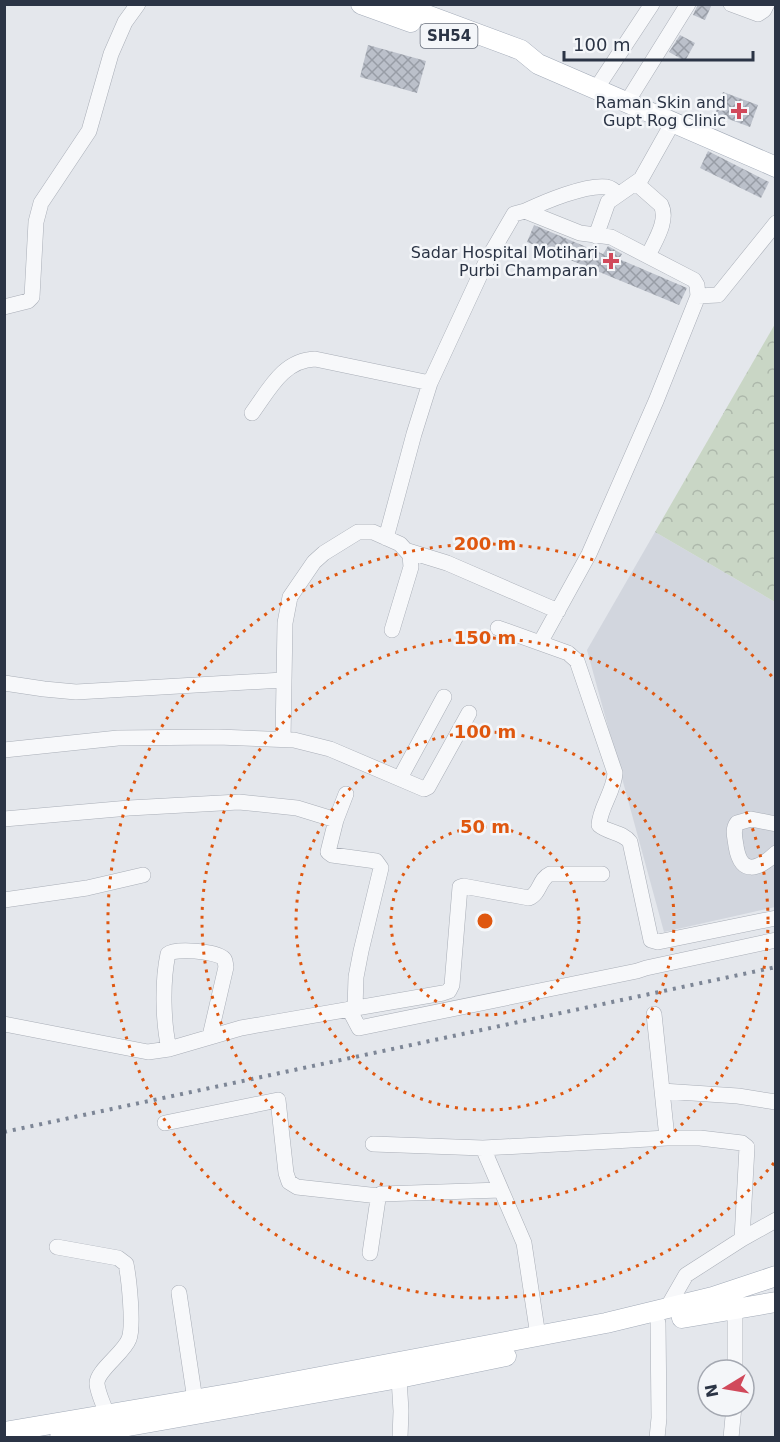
<svg xmlns="http://www.w3.org/2000/svg" width="780" height="1442" viewBox="0 0 780 1442" font-family="'DejaVu Sans',sans-serif">
<style>
.built{fill:#d2d6de}
.park{fill:url(#park-crowns)}
.building{fill:url(#building-cross-hatch)}
.lines{fill:none;stroke-linecap:round;stroke-linejoin:round}
.minor-casing{stroke:#a9aeb7;stroke-width:16}
.major-casing{stroke:#a3abb8;stroke-width:21}
.minor{stroke:#f7f8fa;stroke-width:15}
.major{stroke:#fff;stroke-width:20}
.rail{stroke:#7d8696;stroke-width:4;stroke-dasharray:3 6;stroke-linecap:butt}
.ring{fill:none;stroke:#df570f;stroke-width:3;stroke-dasharray:3 6}
.poi-dot{fill:#d1495b;stroke:#f4f6f9;stroke-width:2}
.labels{text-anchor:middle;stroke-width:5;stroke-linejoin:round;paint-order:stroke}
.shield{fill:#f4f6f9;stroke:#676e7b;stroke-width:1.5}
.shield-label{font-size:15px;font-weight:bold;fill:#2b3445}
.poi-label{font-size:16px;fill:#2b3445;stroke:#f4f6f9;text-anchor:end}
.centre{fill:#df570f;stroke:#f4f6f9;stroke-width:3}
.ring-label{font-size:18px;text-anchor:middle;font-weight:bold;fill:#df570f;stroke:#f4f6f9;stroke-width:5;stroke-linejoin:round;paint-order:stroke}
</style>
<defs>
<pattern id="park-crowns" width="20" height="18" patternUnits="userSpaceOnUse" patternTransform="scale(1.5)"><rect width="20" height="18" fill="#c9d6c5"/><path d="M2 6a3 3 0 1 1 6 0M12 15a3 3 0 1 1 6 0" fill="none" stroke="#adb8ab"/></pattern>
<pattern id="building-cross-hatch" width="8" height="8" patternUnits="userSpaceOnUse" patternTransform="scale(1.5)"><rect width="8" height="8" fill="#bbc0ca"/><path d="M0 0l8 8M0 8l8-8" fill="none" stroke="#989da6"/></pattern>
</defs>
<rect width="100%" height="100%" fill="#e4e7ec"/>
<path class="built" d="M655 532 775 602V907L664 932 587 650Z"/>
<path class="park" d="M775 324 776 602H775L655 532Z"/>
<path class="building" d="M698 4H712L705 20 693 15Z
M680 35 695 43 685 61 669 52Z
M368 45 426 61 417 93 360 77Z
M723 92 758 105 750 127 715 114Z
M708 151 769 182 761 198 700 168Z
M534 225 603 254 608 246 622 254 619 259 687 288 679 305 527 242Z"/>
<g class="lines">
<defs>
<path id="minor" d="M731 4 758 14 764 10 767 4
M596 89 652 4
M627 102 688 4
M636 183 661 205C669 221 654 242 648 256
M525 211C544 202 586 184 607 187 612 188 615 191 618 194
M596 236 608 202 641 179 673 122
M698 296 718 295 776 223
M4 307 28 301 32 297 36 222 41 203 89 131 111 54 125 22 138 4
M252 413C269 390 283 360 315 359L430 383
M386 538 414 434 430 383 486 262 514 214 525 211 580 233 611 237 694 280 697 285 698 296 656 401 589 554 540 643
M408 551 447 563 558 611
M498 628 568 653 577 661 615 773C614 792 600 807 599 825 608 833 623 832 630 842L651 940 658 942 776 918
M4 683 44 689 76 692 283 680
M283 739 285 623 290 597 314 562 324 553 358 532H373L400 544 410 555 411 567 392 630
M4 750 118 738 218 737 294 740 330 749 424 789 428 787 469 713
M400 778 444 697
M346 794 336 820 328 852 332 855 376 861 381 868 361 951 356 977 355 1008
M4 819 129 808 239 802 297 808 336 820
M776 824 751 819 737 823C732 830 735 837 736 846 741 876 758 870 776 853
M4 900 87 888 143 875
M349 1009 359 1028 637 971 646 968 776 940
M654 1014 667 1138
M4 1024 148 1052 169 1049 241 1028 443 993 449 991 452 985 460 887 463 886 529 898C540 894 539 879 550 874H602
M169 1049C163 1022 162 982 168 954 175 948 215 951 223 958 226 960 225 963 226 967L210 1036
M662 1091 738 1096 776 1102
M165 1123 278 1100 286 1173 289 1182 297 1187 379 1196
M373 1144 483 1148 667 1138H700L742 1143 747 1147 742 1239
M483 1148 524 1243 538 1336
M57 1247 118 1258 126 1264C129 1279 134 1326 129 1339 124 1353 96 1371 97 1384 98 1394 104 1405 107 1415
M370 1253 378 1199 381 1194 501 1190
M179 1293 195 1400
M667 1308 686 1275 742 1239 776 1220
M735 1308V1370
M399 1378 401 1411 400 1438
M657 1438 659 1418 658 1323
M731 1438 734 1406"/>
<path id="major" d="M361 4 411 22
M397 4 521 50 538 64 776 167
M682 1318 776 1302
M4 1432 240 1392 606 1323 713 1297 776 1276
M60 1438 399 1378 506 1356"/>
</defs>
<use href="#minor" class="minor-casing"/>
<use href="#major" class="major-casing"/>
<use href="#minor" class="minor"/>
<use href="#major" class="major"/>
<path class="rail" d="M4 1132 776 967"/>
</g>
<g class="ring">
<circle cx="485" cy="921" r="94"/>
<circle cx="485" cy="921" r="189"/>
<circle cx="485" cy="921" r="283"/>
<path d="M774 1163A377 377 0 1 1 774 679"/>
</g>
<g class="poi-dot">
<path d="M736 102h6v6h6v6h-6v6h-6v-6h-6v-6h6z"/>
<path d="M608 252h6v6h6v6h-6v6h-6v-6h-6v-6h6z"/>
</g>
<g class="labels">
<rect class="shield" x="420.5" y="24" width="57" height="24" rx="4.5"/>
<g class="shield-label">
<text x="449" y="41">SH54</text>
</g>
<g class="poi-label">
<text x="726" y="108">Raman Skin and<tspan x="726" dy="18">Gupt Rog Clinic</tspan></text>
<text x="598" y="258">Sadar Hospital Motihari<tspan x="598" dy="18">Purbi Champaran</tspan></text>
</g>
</g>
<circle cx="485" cy="921" r="9" class="centre"/>
<g class="ring-label">
<text x="485" y="550">200 m</text>
<text x="485" y="644">150 m</text>
<text x="485" y="738">100 m</text>
<text x="485" y="833">50 m</text>
</g>
<rect width="780" height="1442" fill="none" stroke="#2b3445" stroke-width="12"/>
<g transform="translate(726 1388) rotate(259)"><circle r="28" fill="#f4f6f9" stroke="#a4a8b1" stroke-width="1.5"/>
<path d="M0-4.5L10 22L0 15L-10 22Z" fill="#d1495b"/>
<text y="-9" font-size="16" font-weight="bold" text-anchor="middle" fill="#2b3445">N</text>
</g>
<path d="M564 51v9h189v-9" fill="none" stroke="#2b3445" stroke-width="3"/>
<text x="573" y="51" font-size="18" fill="#2b3445" stroke="#f4f6f9" stroke-width="4.5" paint-order="stroke">100 m</text>
</svg>
